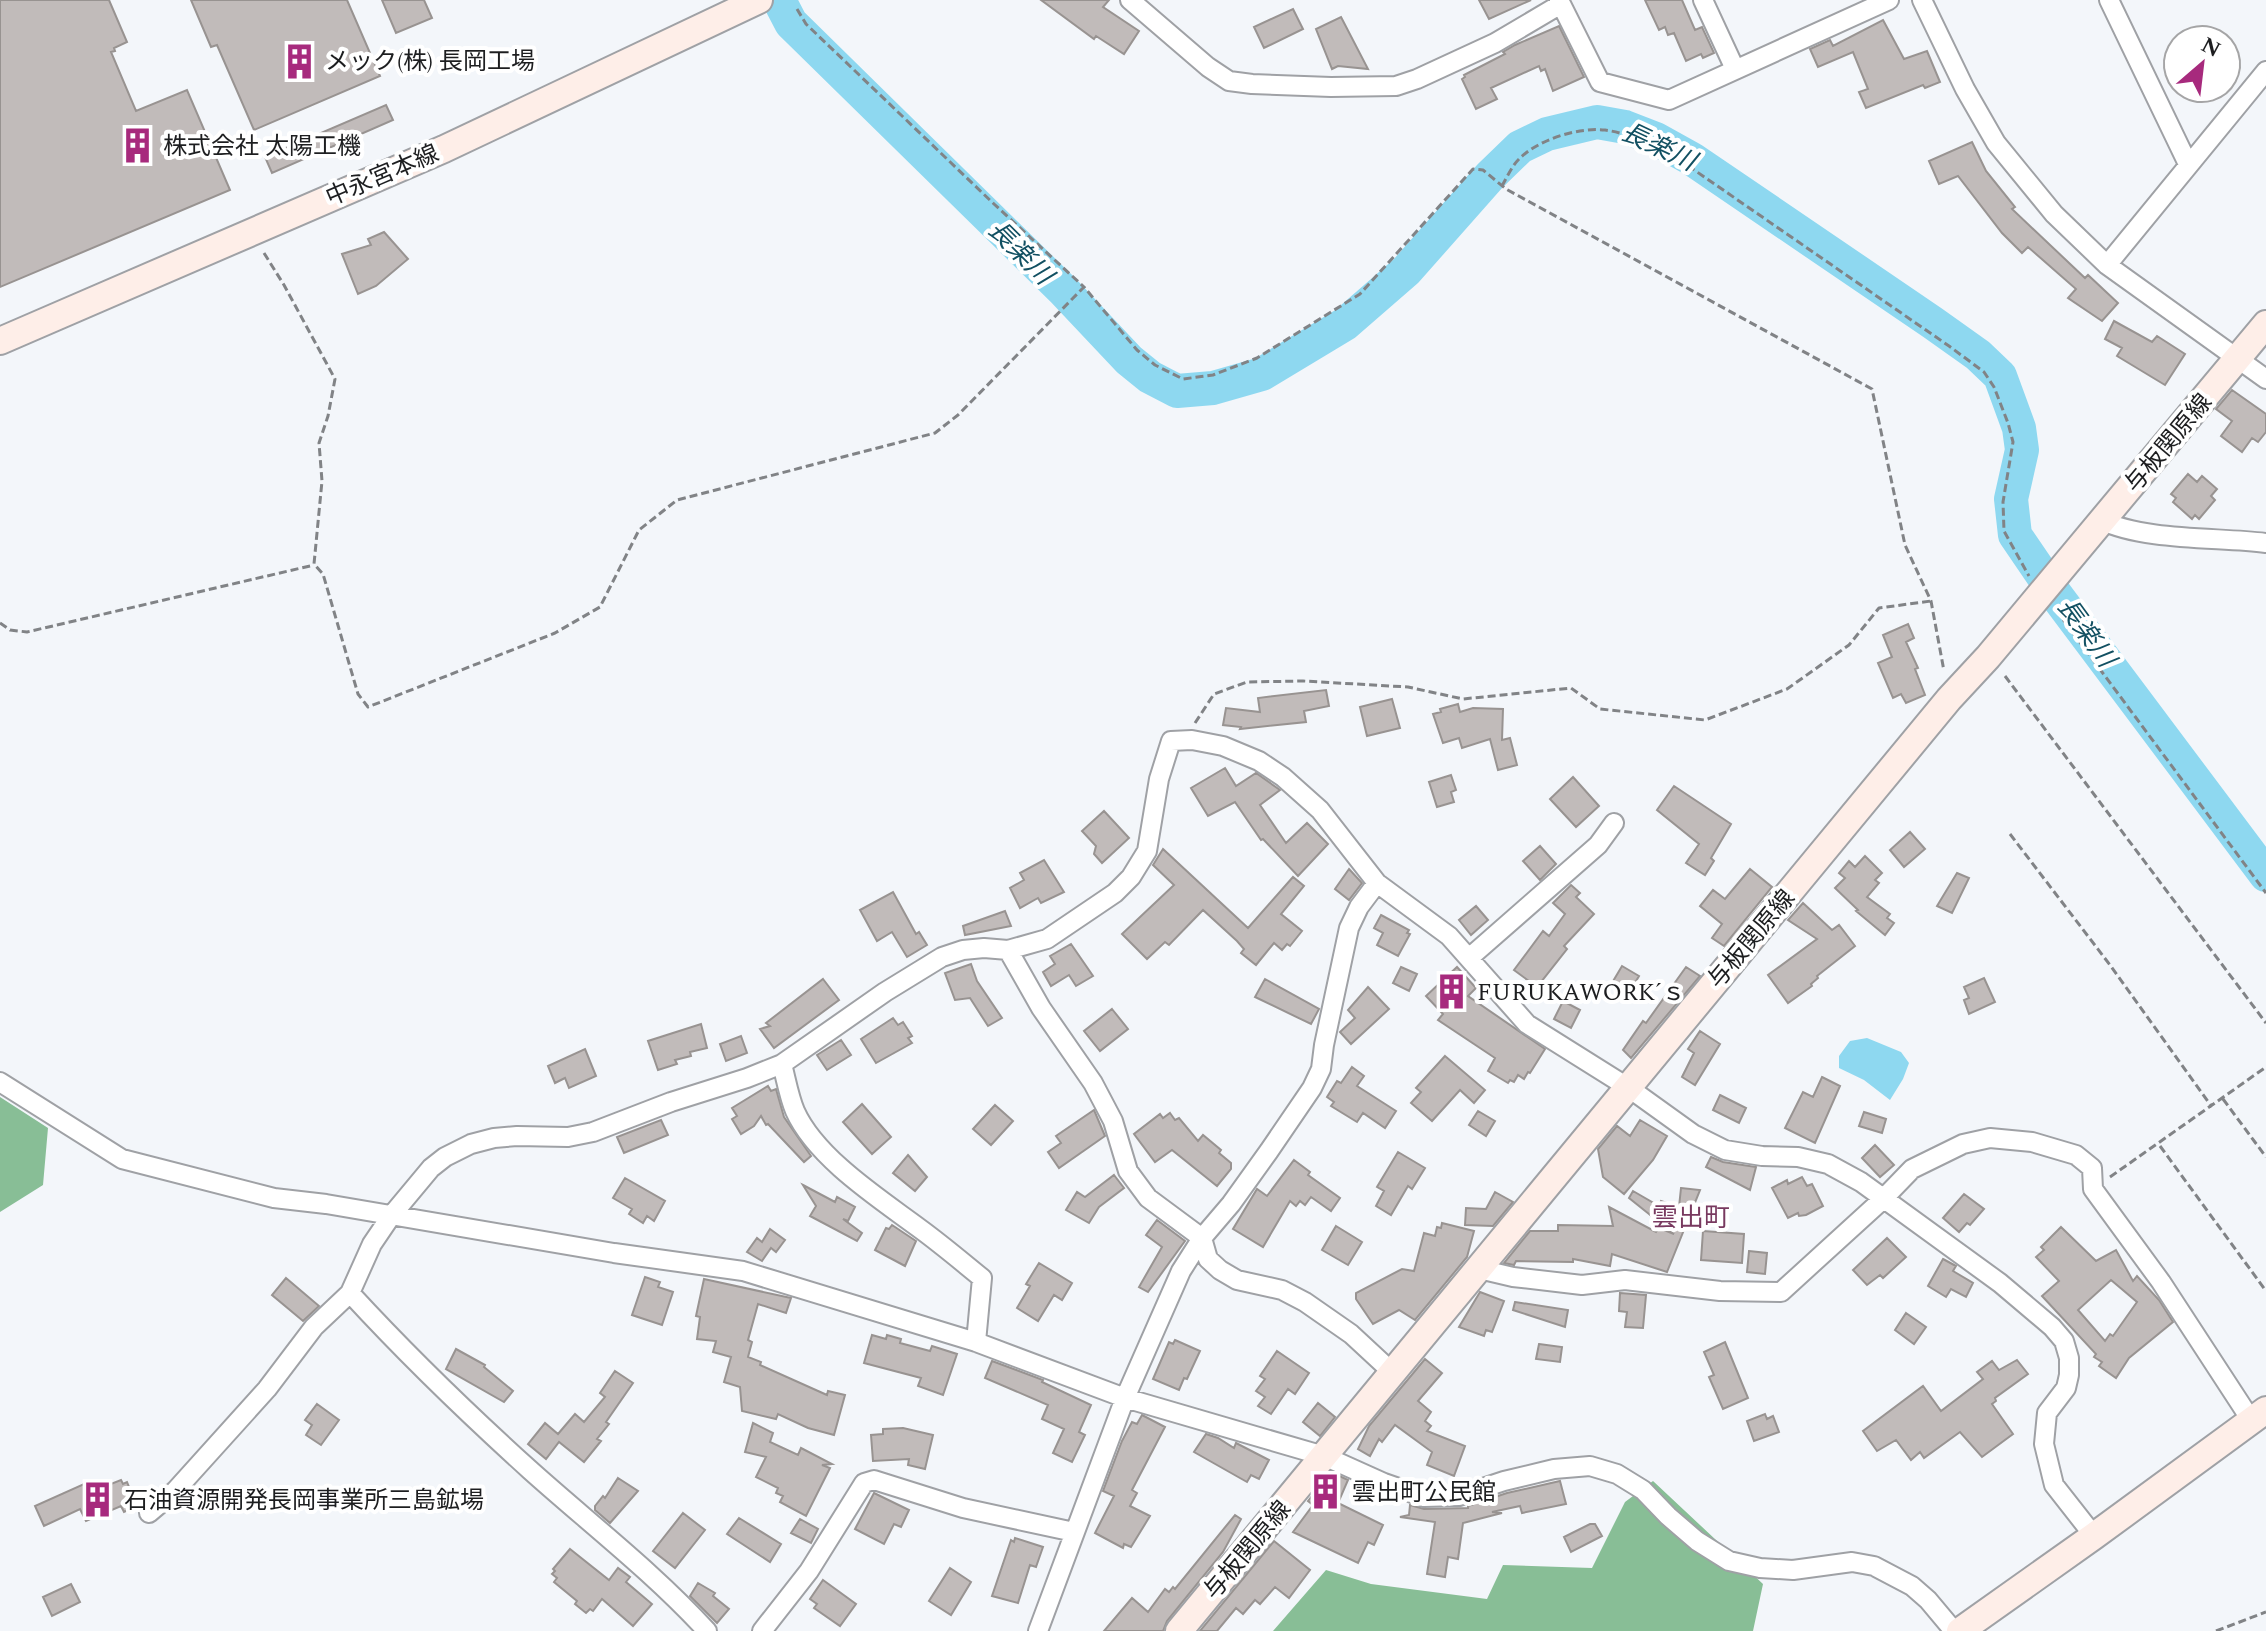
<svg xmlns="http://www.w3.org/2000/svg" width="2266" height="1631" viewBox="0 0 2266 1631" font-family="Spectral,'Noto Sans JP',serif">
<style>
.forest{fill:#88be96}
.water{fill:#8ed8f0}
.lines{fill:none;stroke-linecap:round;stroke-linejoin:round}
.river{stroke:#8ed8f0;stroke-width:34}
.building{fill:#c1bbba;stroke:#989391;stroke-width:2;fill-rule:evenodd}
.street-casing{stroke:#9fa1a5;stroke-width:22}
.secondary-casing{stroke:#9fa1a5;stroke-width:30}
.path{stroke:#818386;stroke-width:3;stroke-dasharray:8 4;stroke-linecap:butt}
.street{stroke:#fff;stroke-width:18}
.secondary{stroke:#feeee8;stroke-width:26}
.labels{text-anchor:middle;stroke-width:8;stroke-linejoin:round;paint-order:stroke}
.poi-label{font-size:24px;fill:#1d1e20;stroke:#fff;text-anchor:start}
.street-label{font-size:24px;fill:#1d1e20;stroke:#fff}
.water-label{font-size:26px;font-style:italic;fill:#125062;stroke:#fff}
.neighbourhood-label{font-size:26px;fill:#78395f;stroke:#fff}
</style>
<rect width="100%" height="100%" fill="#f3f6fa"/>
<path class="forest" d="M0 1097 48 1128 43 1185 0 1212Z
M1653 1481 1763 1584 1753 1631H1273L1326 1570 1371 1584 1487 1599 1503 1565 1592 1568 1625 1502Z"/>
<path class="water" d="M1867 1038 1901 1052 1909 1063 1903 1079 1890 1100 1864 1080 1839 1068V1056L1850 1041Z"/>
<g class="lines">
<path class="river" d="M779 0 791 23 1063 290 1129 360 1150 377 1177 391 1213 388 1262 374 1345 324 1406 271 1490 176 1520 147 1547 134 1597 122 1625 127 1656 139 1692 159 1933 323 1978 355 2000 376 2019 428 2022 450 2011 499 2015 535 2056 595 2266 875"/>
</g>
<path class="building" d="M0 0H109L127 42 114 48 115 51 111 52 136 111 187 90 230 190 0 287Z
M191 0H347L380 76 254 130 217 45 211 47Z
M382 0H424L432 18 396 33Z
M1041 0H1109L1103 7 1139 31 1124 54 1096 36 1094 39Z
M1479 0H1531L1489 19Z
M1645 0H1682L1695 30 1702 27 1714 53 1703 58 1701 54 1686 61 1674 33 1668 35 1665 27 1659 30Z
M1293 9 1303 29 1264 48 1254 27Z
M1341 17 1368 69 1338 66 1332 69 1316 29Z
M1883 20 1904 59 1927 51 1940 82 1925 88 1923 85 1866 108 1859 92 1868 89 1853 52 1818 67 1810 49 1830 40 1833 46Z
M1559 26 1584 77 1553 91 1545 69 1541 71 1539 66 1491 88 1497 99 1476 109 1462 79 1465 77 1464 75 1505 54 1503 52 1515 45Z
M386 105 393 120 272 173 265 157Z
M1972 142 1986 171 2015 207 2012 209 2085 278 2088 275 2118 303 2102 321 2068 298 2076 289 2028 247 2022 253 2002 233 1958 176 1939 184 1929 161Z
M384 232 408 259 376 286 358 294 342 254 371 245 368 239Z
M2114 321 2152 342 2157 336 2185 354 2165 385 2117 356 2122 348 2105 339Z
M2232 390 2266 414V432L2258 442 2252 438 2242 452 2221 436 2232 421 2216 409Z
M2188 474 2197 482 2202 476 2217 489 2211 496 2215 500 2199 519 2195 515 2192 519 2173 502 2176 498 2171 494Z
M1908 624 1914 638 1906 642 1918 668 1915 669 1925 695 1906 703 1901 694 1893 698 1878 663 1892 657 1883 635Z
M1326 690 1329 706 1304 711 1306 722 1240 729 1241 727 1223 725 1226 708 1260 712 1258 698Z
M1392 699 1400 728 1367 736 1360 707Z
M1458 704 1460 712 1473 708 1503 709 1502 740 1510 738 1517 765 1498 770 1490 739 1462 748 1459 738 1443 743 1433 714 1441 712 1440 709Z
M1225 768 1236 786 1256 773 1280 790 1260 805 1286 843 1307 823 1328 844 1298 876 1263 839 1261 840 1235 802 1208 816 1191 788Z
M1451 775 1456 790 1451 792 1454 802 1437 807 1429 782Z
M1573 777 1599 806 1576 827 1550 799Z
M1674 786 1731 824 1711 858 1714 861 1705 875 1686 863 1699 844 1657 810Z
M1104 811 1129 838 1102 863 1094 854 1096 846 1082 831Z
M1910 832 1925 849 1904 867 1890 850Z
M1540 846 1556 864 1540 880 1523 861Z
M1163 849 1248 928 1293 877 1304 886 1281 914 1302 931 1290 946 1287 944 1282 950 1274 943 1256 965 1241 953 1244 949 1237 941 1203 910 1169 945 1165 942 1147 959 1122 934 1174 885 1153 865Z
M1865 856 1882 873 1875 880 1879 883 1867 897 1890 914 1887 918 1894 923 1885 935 1856 911 1858 910 1835 888 1845 878 1839 873 1849 861 1855 867Z
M1044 860 1064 892 1041 903 1038 898 1020 908 1010 888 1024 880 1020 873Z
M1349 869 1362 883 1349 900 1335 889Z
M1750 869 1772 887 1724 946 1712 938 1722 924 1700 906 1713 890 1725 899Z
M1957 873 1969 878 1952 913 1937 906Z
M1571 885 1580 893 1576 897 1594 914 1564 946 1567 949 1537 987 1514 970 1543 931 1549 936 1565 914 1553 903Z
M893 892 916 934 919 932 927 945 907 957 892 932 877 941 860 910Z
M1803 903 1832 930 1839 925 1855 946 1817 976 1818 978 1811 984 1812 986 1788 1003 1768 975 1817 939 1788 920Z
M1476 906 1488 920 1471 935 1459 920Z
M1005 911 1011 926 965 935 963 926Z
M1381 915 1409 930 1407 933 1410 934 1398 956 1377 945 1383 933 1374 928Z
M1071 944 1093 976 1076 986 1069 975 1051 986 1043 972 1055 964 1050 956Z
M971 964 977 981 1002 1018 988 1026 970 998 955 1000 945 973Z
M1622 966 1639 976 1629 993 1612 983Z
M1401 967 1417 974 1409 991 1393 983Z
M1457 967 1476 988 1468 996 1545 1049 1530 1073 1528 1072 1524 1079 1518 1075 1514 1082 1510 1080 1508 1083 1488 1071 1495 1058 1438 1020 1443 1014 1426 996Z
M1686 967 1700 976 1631 1058 1623 1050 1643 1021 1646 1023Z
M1984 978 1995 1002 1969 1014 1964 1000 1969 998 1964 987Z
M823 979 839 1000 774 1048 760 1029 770 1026 766 1023Z
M1265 979 1319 1009 1311 1024 1255 997Z
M1368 987 1389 1009 1351 1044 1340 1032 1355 1018 1348 1010Z
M1563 1001 1580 1010 1571 1028 1554 1019Z
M1112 1009 1128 1029 1100 1051 1084 1031Z
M893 1018 898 1025 903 1022 912 1036 908 1038 912 1043 876 1063 861 1039Z
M701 1024 707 1048 690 1052 691 1056 675 1060 677 1064 658 1070 648 1041Z
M1700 1031 1720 1044 1695 1085 1682 1077 1694 1053 1688 1049Z
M741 1036 747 1053 726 1061 720 1044Z
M841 1040 851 1055 827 1070 817 1055Z
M585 1049 596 1076 569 1088 565 1078 555 1083 548 1066Z
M1445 1056 1485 1090 1474 1103 1460 1090 1432 1121 1411 1103 1421 1092 1416 1088Z
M1352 1067 1364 1076 1357 1086 1396 1111 1385 1128 1363 1113 1357 1122 1331 1106 1334 1102 1327 1097 1337 1081 1341 1083Z
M1822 1077 1840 1086 1815 1143 1785 1128 1803 1092 1813 1097Z
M768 1086 771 1091 776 1089 784 1117 811 1156 804 1162 768 1124 766 1125 761 1116 754 1126 741 1134 732 1119 737 1116 732 1108Z
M1720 1095 1746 1108 1739 1123 1713 1110Z
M862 1104 891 1137 872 1154 843 1122Z
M995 1105 1013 1121 991 1145 973 1129Z
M1094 1110 1105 1136 1059 1168 1048 1152 1061 1143 1056 1136Z
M1478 1111 1495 1121 1486 1136 1469 1125Z
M1864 1112 1886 1119 1882 1133 1859 1126Z
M1170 1113 1175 1120 1179 1118 1198 1141 1203 1135 1221 1150 1219 1153 1231 1163V1169L1217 1186 1172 1150 1155 1162 1134 1134 1160 1114 1163 1118Z
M661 1120 668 1135 624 1153 617 1137Z
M1640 1120 1667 1136 1653 1160 1624 1194 1603 1177 1598 1149 1617 1126 1630 1136Z
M1875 1145 1894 1165 1880 1177 1862 1158Z
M1398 1152 1425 1168 1412 1189 1408 1186 1391 1215 1376 1206 1384 1191 1377 1187Z
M908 1155 927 1177 915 1191 893 1173Z
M1711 1157 1723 1162 1756 1167 1750 1190 1706 1167Z
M1294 1160 1310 1172 1308 1175 1340 1198 1331 1211 1311 1197 1305 1205 1300 1201 1296 1206 1290 1201 1263 1247 1233 1229 1257 1189 1267 1196Z
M1114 1175 1124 1188 1099 1207 1089 1223 1066 1210 1077 1192 1085 1197Z
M1802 1177 1807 1186 1812 1184 1823 1206 1806 1215 1799 1216 1798 1213 1788 1218 1772 1188 1787 1180 1788 1184Z
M625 1178 665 1201 654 1221 647 1216 643 1223 629 1214 632 1209 613 1198Z
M803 1185 835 1202 837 1197 855 1207 848 1221 843 1219 862 1233 857 1241 810 1216 816 1206Z
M1681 1188 1700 1190 1667 1272 1612 1254 1610 1266 1573 1259V1262L1516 1261 1514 1265 1504 1263 1530 1231H1558V1225L1613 1226 1609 1207 1656 1232 1659 1228 1674 1234 1629 1198 1633 1191 1659 1206 1661 1201 1679 1207Z
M1495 1192 1513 1202 1493 1226 1465 1225 1466 1208 1486 1209Z
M1964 1194 1984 1209 1970 1225 1967 1223 1959 1232 1943 1218Z
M1157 1220 1185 1241 1148 1292 1139 1287 1162 1247 1146 1235Z
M1442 1223 1474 1231 1467 1257 1415 1320 1399 1310 1373 1324 1356 1299V1293L1402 1269 1414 1271 1424 1233 1435 1236 1437 1227 1441 1228Z
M892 1225 916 1241 905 1266 875 1250 886 1228 889 1229Z
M1336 1226 1362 1242 1348 1265 1322 1250Z
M2061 1227 2096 1261 2116 1250 2133 1281 2137 1276 2159 1300 2173 1322 2129 1358 2116 1378 2099 1366 2102 1362 2094 1357 2096 1354 2042 1296 2059 1281 2036 1257 2044 1250 2041 1247ZM2111 1280 2137 1302 2113 1336 2110 1334 2105 1341 2078 1310Z
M770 1229 785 1240 776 1252 771 1248 762 1261 747 1252 757 1238 762 1242Z
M1703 1231 1744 1234 1742 1263 1701 1260Z
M1887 1238 1906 1257 1883 1278 1880 1275 1867 1285 1853 1270Z
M1749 1251 1767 1253 1765 1274 1747 1272Z
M1943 1259 1956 1266 1953 1271 1973 1283 1966 1297 1951 1289 1946 1297 1928 1286Z
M1039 1263 1072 1283 1062 1300 1054 1295 1038 1321 1017 1308 1030 1286 1026 1284Z
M645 1277 660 1282 658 1287 673 1292 662 1325 632 1315Z
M286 1278 319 1306 303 1321 272 1295Z
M704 1279 791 1298 786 1313 758 1304 748 1340 752 1342 748 1357 761 1362 760 1365 827 1395 828 1391 845 1395 834 1435 808 1428 778 1414 776 1419 742 1411 740 1387 724 1382 731 1357 713 1352 716 1341 697 1339 700 1317 696 1316Z
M1480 1292 1504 1301 1492 1332 1486 1330 1484 1336 1459 1327Z
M1620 1293 1646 1295 1643 1328 1625 1327 1627 1312 1619 1311Z
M1515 1302 1568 1310 1565 1327 1513 1310Z
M1906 1313 1926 1327 1914 1344 1895 1330Z
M872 1335 886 1339 887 1335 901 1339 900 1343 930 1351 932 1346 957 1354 943 1395 918 1386 921 1378 864 1363Z
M1175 1340 1200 1351 1187 1379 1184 1378 1179 1390 1153 1379 1169 1342 1173 1344Z
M1725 1342 1748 1398 1723 1409 1709 1377 1714 1375 1704 1352Z
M1539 1344 1562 1347 1560 1362 1536 1359Z
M456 1349 485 1365 484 1367 513 1391 504 1402 446 1369Z
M1277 1351 1309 1373 1295 1394 1288 1389 1271 1414 1258 1406 1265 1397 1256 1391 1265 1379 1260 1376Z
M1425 1359 1442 1373 1418 1401 1431 1412 1425 1421 1431 1426 1427 1431 1465 1446 1454 1476 1427 1465 1432 1452 1395 1425 1382 1442 1379 1439 1370 1456 1358 1449 1369 1426Z
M2017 1360 2028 1374 1995 1398 1996 1401 1992 1404 2013 1434 1982 1457 1960 1432 1924 1458 1920 1452 1911 1460 1896 1440 1877 1451 1863 1431 1923 1386 1941 1411 1983 1379 1977 1372 1992 1361 1999 1370Z
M992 1361 1043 1380 1042 1382 1091 1405 1079 1432 1085 1435 1072 1462 1053 1453 1064 1429 1042 1419 1048 1405 985 1378Z
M615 1371 633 1383 606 1422 609 1424 597 1439 601 1441 584 1462 559 1442 546 1459 528 1444 545 1423 558 1434 575 1414 584 1422 605 1397 600 1393Z
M1318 1403 1335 1417 1320 1436 1303 1422Z
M317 1404 339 1420 321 1445 306 1435 312 1425 305 1420Z
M1765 1414 1767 1419 1773 1416 1779 1432 1754 1441 1747 1421Z
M1142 1415 1165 1427 1132 1490 1137 1493 1130 1506 1150 1516 1131 1547 1124 1544 1123 1548 1095 1533 1114 1496 1103 1491 1122 1441 1132 1422 1137 1424Z
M753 1423 773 1433 770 1442 798 1455 801 1448 832 1464 822 1465 830 1468 806 1516 780 1502 783 1496 776 1493 778 1488 756 1477 766 1457 745 1452Z
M903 1428 933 1435 925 1469 908 1465 909 1459 873 1461 871 1435 883 1434V1429Z
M1206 1434 1218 1438 1234 1448 1236 1443 1269 1460 1259 1479 1251 1475 1247 1482 1194 1452Z
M1331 1472 1348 1480 1338 1503 1383 1525 1374 1545 1368 1542 1358 1563 1293 1532 1313 1505 1308 1501Z
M618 1478 638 1491 610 1523 595 1510V1506L603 1496 605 1498Z
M121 1480 123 1484 127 1482 137 1506 124 1512 121 1506 86 1521 80 1509 44 1526 35 1506 84 1484 88 1493Z
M1560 1481 1566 1504 1522 1513 1520 1506 1492 1512 1502 1513 1463 1523 1458 1559 1448 1557 1445 1577 1427 1574 1435 1522 1400 1517 1409 1515 1410 1505 1424 1509 1468 1508V1506L1507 1493Z
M874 1493 909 1510 901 1527 894 1524 884 1544 855 1529Z
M683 1513 705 1530 675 1568 653 1551Z
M1235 1515 1241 1519 1223 1552 1167 1621 1163 1631H1104L1132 1598 1148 1612 1165 1589 1169 1592 1173 1587 1175 1589Z
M739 1518 781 1544 770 1562 727 1534Z
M800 1519 818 1529 811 1543 791 1533Z
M1590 1524H1595L1602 1536 1571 1552 1564 1537Z
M1015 1538 1043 1547 1036 1567 1030 1565 1018 1603 992 1596 1011 1540 1014 1542Z
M1274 1541 1310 1570 1289 1598 1275 1587 1260 1604 1255 1600 1243 1614 1236 1608 1217 1631H1200Z
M570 1549 609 1580 618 1568 630 1577 626 1582 652 1604 633 1626 602 1599 593 1611 590 1609 586 1613 575 1604 577 1601 554 1582 557 1578 552 1574 555 1571 553 1569Z
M950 1568 971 1582 951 1615 929 1601Z
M823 1580 856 1604 840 1626 814 1608 817 1604 810 1599Z
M698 1583 715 1593 713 1596 729 1609 717 1623 690 1596Z
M71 1584 80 1602 52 1616 43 1597Z"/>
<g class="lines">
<defs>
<path id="street" d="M1130 0 1208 67 1229 81 1252 84 1331 87 1396 86 1417 79 1495 43 1561 4
M1559 0 1600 82 1669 100 1889 0
M1703 0 1735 69
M1922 0 1965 89 1996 143 2054 214 2107 265 2266 379
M2109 0 2188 164
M2107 265 2266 71
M2101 520C2144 541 2218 537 2266 543
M1008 950 1041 1008 1093 1083 1113 1121 1128 1171 1148 1198 1202 1238 1208 1259 1220 1270 1237 1280 1282 1290 1305 1302 1351 1334 1392 1372
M1469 958 1598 845 1614 823
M782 1064C786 1079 789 1097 795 1111 816 1158 880 1199 919 1228 941 1244 961 1261 982 1278L976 1342
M0 1082 122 1159 274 1198 326 1204 614 1253 743 1271 976 1342 1125 1398 1324 1456 1384 1483 1424 1497 1459 1496 1504 1481 1554 1469 1590 1466 1617 1474 1643 1490 1668 1516 1697 1541 1729 1561 1760 1568 1793 1570 1852 1562 1874 1566 1912 1586 1928 1600 1954 1631
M1479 1269 1513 1277 1582 1285 1625 1280 1720 1291 1781 1292 1882 1200 1912 1169 1963 1144 1990 1138 2032 1142 2076 1155 2092 1168 2093 1189 2161 1282 2251 1420
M350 1293C407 1355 467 1413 530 1470 589 1523 653 1572 707 1631
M149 1513 175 1491 267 1389 314 1327 350 1293 372 1244 391 1216 431 1168 445 1157 471 1144 494 1138 517 1136 568 1137 593 1132 671 1102 747 1078 782 1064 885 992 942 957 963 950 984 948 1008 950 1047 939 1115 893 1131 877 1147 851 1159 779 1171 741 1192 740 1223 746 1259 761 1283 777 1320 810 1377 883 1449 936 1527 1024 1629 1088 1693 1134 1725 1150 1762 1156 1798 1157 1828 1164 1861 1182 2000 1283 2052 1327 2064 1341 2069 1358V1375L2066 1388 2047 1413 2044 1444 2054 1485 2094 1536
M762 1631 809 1571 864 1483 874 1480 963 1508 1074 1532
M1038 1631 1125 1398 1181 1271 1202 1238 1231 1204 1269 1151 1312 1088 1321 1069 1324 1045 1349 928 1359 907 1377 883"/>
<path id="secondary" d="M0 341 444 149 759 0
M1179 1631 1949 699 1988 657 2266 324
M1960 1631 2094 1536 2266 1410"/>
</defs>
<use href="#street" class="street-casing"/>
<use href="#secondary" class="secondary-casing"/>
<path class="path" d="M797 9 806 24 994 204 1084 287
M1502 186C1507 177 1512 166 1519 159 1538 140 1577 127 1605 130 1629 133 1652 146 1674 156L1949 346 1984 372 1994 387 2008 423 2013 442 2003 502 2004 531 2029 576
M264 253 284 285 335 379 328 416 319 443 322 481 314 564 323 574 358 694 368 707 555 633 600 607 639 530 677 500 935 433 958 415 1084 287 1137 350 1155 365 1183 379 1213 375 1257 358 1360 294 1473 169 1483 170 1506 189 1872 389 1905 545 1931 601 1944 671
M2056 610 2266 893
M0 623 10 630 27 632 314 565
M2005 676 2266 1023
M1195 723 1214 694 1247 682 1303 681 1408 687 1463 699 1571 688 1600 709 1705 720 1787 689 1849 645 1879 608 1931 601
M2010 834 2110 965 2212 1107
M2223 1099 2266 1157
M2160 1146 2266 1291
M2110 1177 2266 1067
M2216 1631 2266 1612"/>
<use href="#street" class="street"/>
<use href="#secondary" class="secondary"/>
</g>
<defs>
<symbol id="building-bare" viewBox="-9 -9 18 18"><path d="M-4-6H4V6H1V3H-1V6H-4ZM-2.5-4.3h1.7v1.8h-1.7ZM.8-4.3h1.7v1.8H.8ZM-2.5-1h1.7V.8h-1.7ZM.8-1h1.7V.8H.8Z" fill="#a72a7d" stroke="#fff" stroke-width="2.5" paint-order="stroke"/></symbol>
</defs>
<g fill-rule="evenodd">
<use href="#building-bare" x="274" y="36" width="51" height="51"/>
<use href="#building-bare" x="112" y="120" width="51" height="51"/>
<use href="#building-bare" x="1426" y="966" width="51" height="51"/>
<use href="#building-bare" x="1300" y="1466" width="51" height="51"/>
<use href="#building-bare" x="72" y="1474" width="51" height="51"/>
</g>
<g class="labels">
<g class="poi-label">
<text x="325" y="69">メック(株) 長岡工場</text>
<text x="163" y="154">株式会社 太陽工機</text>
<text x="1477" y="1000">FURUKAWORK´ｓ</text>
<text x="1352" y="1500">雲出町公民館</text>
<text x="124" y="1508">石油資源開発長岡事業所三島鉱場</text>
</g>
<g class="street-label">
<text transform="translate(382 175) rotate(-23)" y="8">中永宮本線</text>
<text transform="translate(2168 443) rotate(-50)" y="8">与板関原線</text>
<text transform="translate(1751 939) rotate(-50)" y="8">与板関原線</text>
<text transform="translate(1247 1550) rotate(-50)" y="8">与板関原線</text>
</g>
<g class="water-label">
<text transform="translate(1659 146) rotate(25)" y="9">長楽川</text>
<text transform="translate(1021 252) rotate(45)" y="9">長楽川</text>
<text transform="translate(2087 632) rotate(54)" y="9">長楽川</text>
</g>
<g class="neighbourhood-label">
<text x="1691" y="1226">雲出町</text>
</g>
</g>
<g transform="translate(2202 64) rotate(28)"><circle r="38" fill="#ffffff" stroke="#a5a5a6" stroke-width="2"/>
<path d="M0-6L14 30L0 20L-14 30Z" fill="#a72a7d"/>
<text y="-12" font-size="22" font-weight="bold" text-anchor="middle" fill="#1d1e20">N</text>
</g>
</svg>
